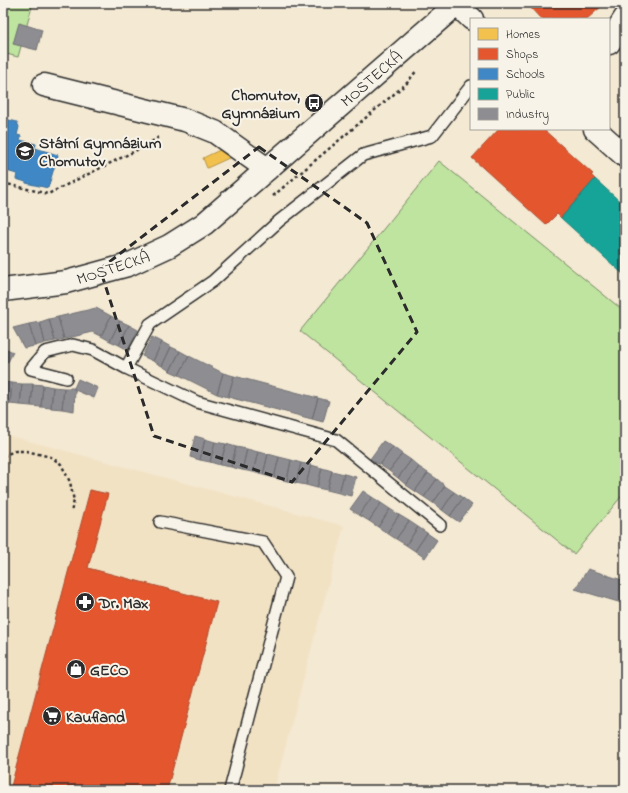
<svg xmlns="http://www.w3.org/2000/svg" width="628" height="793" viewBox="0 0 628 793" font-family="'Indie Flower',sans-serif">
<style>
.built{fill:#f2e2c4}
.pitch{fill:#bfe49f;stroke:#758865}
.homes{fill:#f2c14e;stroke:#b69444}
.shops{fill:#e4572e;stroke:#ac4a2d}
.schools{fill:#3f88c5;stroke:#396c97}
.public{fill:#17a398;stroke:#1d7f77}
.industry{fill:#8d8d92;stroke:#707073}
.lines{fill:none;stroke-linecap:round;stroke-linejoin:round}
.service-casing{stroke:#2b2b2b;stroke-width:14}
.minor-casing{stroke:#2b2b2b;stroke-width:25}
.tertiary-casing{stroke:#2b2b2b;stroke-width:25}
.path{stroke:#2b2b2b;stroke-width:2.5;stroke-dasharray:3 3;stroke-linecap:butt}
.service{stroke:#f7f3e8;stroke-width:11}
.minor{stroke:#f7f3e8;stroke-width:22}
.tertiary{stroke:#f7f3e8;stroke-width:22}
.marked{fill:none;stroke:#2b2b2b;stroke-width:3;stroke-dasharray:8 5;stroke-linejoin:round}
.labels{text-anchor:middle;stroke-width:4;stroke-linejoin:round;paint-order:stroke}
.street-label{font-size:16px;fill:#2b2b2b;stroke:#f7f3e8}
.poi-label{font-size:16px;font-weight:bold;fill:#2b2b2b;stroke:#f7f3e8;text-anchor:start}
</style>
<rect width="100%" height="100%" fill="#f4e9d3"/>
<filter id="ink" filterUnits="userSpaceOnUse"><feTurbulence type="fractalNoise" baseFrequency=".025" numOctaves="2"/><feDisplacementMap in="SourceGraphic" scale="8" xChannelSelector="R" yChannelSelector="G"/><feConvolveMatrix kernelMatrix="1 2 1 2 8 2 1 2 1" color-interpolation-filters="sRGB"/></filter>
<g filter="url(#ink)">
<path class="built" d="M3 434 344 526 274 790H3Z"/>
<path class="pitch" d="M3 3H33L18 57 3 53Z
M439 161 625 312V492L574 554 300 331Z"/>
<path class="homes" d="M302 3H313L306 10 300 4Z
M224 148 229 158 207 168 203 158Z"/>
<path class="shops" d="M532 3H601L603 5 587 19H541L529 6Z
M499 129H543L593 174 591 175 595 179 561 218 557 214 546 225 472 158Z
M90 490 108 494 88 568 217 602 167 790H10Z"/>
<path class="schools" d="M5 119 17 122 19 127 17 135 21 136 20 140 36 144 35 148 58 155 48 188 26 183V182L16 179 17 174 3 170V120Z"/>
<path class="public" d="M595 179 625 206 624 275 561 218Z"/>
<path class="industry" d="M19 23 42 30 37 50 13 44Z
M96 308 111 316 101 336 93 332 64 339 58 317Z
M111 316 120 321 110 341 101 336Z
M58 317 64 339 55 341 49 319Z
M49 319 55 341 45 343 40 322Z
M120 321 129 325 119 345 110 341Z
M40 322 45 343 35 346 29 324Z
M29 324 35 346 24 348 13 328Z
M129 325 138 330 128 350 119 345Z
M152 337 162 342 153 361 142 356Z
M162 342 171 347 162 366 153 361Z
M3 347 13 352 8 362 3 359Z
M171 347 180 351 170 371 162 366Z
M180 351 189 356 179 375 170 371Z
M189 356 223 373 217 394 179 375Z
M223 373 234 376 228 397 217 394Z
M234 376 318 398 312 419 228 397Z
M78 379 98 388 94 398 75 390 74 388Z
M3 382 12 383 10 404H3Z
M12 383 22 384 20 405 10 404Z
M22 384H33L31 406 20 405Z
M33 384 43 385 41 407 31 406Z
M43 385 53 387 51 408 41 407Z
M53 387 64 388 62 409 51 408Z
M64 388H74L75 390 74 411 62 409Z
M318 398 329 401 323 422 312 419Z
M195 436 205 439 200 460 190 457Z
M205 439 215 442 210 462 200 460Z
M383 441 393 447 380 465 370 459Z
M215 442 226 444 220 465 210 462Z
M226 444 236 447 231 467 220 465Z
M236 447 247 449 242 470 231 467Z
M393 447 402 454 389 471 380 465Z
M247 449 258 452 253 472 242 470Z
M258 452 268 454 263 475 253 472Z
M268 454 279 457 274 478 263 475Z
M402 454 411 460 398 478 389 471Z
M279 457 291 460 287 481 274 478Z
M291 460 301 463 296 483 287 481Z
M411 460 419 467 406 485 398 478Z
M301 463 311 465 306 485 296 483Z
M311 465 322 468 317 488 306 485Z
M419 467 428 473 415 491 406 485Z
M322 468 332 471 327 490 317 488Z
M332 471 344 474 339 493 327 490Z
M428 473 437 479 424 497 415 491Z
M344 474 356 477 351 496 339 493Z
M437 479 445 486 433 503 424 497Z
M445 486 454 492 442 510 433 503Z
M363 491 372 497 359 515 350 509Z
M454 492 463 498 450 516 442 510Z
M372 497 381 503 369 521 359 515Z
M463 498 472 505 459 522 450 516Z
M381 503 390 509 378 527 369 521Z
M390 509 399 515 387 533 378 527Z
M399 515 409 521 396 539 387 533Z
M409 521 418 527 406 545 396 539Z
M418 527 427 533 415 551 406 545Z
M427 533 437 540 425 558 415 551Z
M588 569 625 581V604L575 589Z"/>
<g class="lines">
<defs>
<path id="service" d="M126 368 150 324 213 281 279 221 363 155 432 136 471 86
M66 378 31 369 45 352 73 345 93 350 126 368 197 402 336 440 440 525
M160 522 263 542 286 577 230 790"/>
<path id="minor" d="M455 3 472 19
M609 43 625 18
M44 85 185 120 215 132 267 169
M595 129 625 156"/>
<path id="tertiary" d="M3 290 66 282 128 265 169 246 204 224 458 3"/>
</defs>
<use href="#service" class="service-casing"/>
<use href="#minor" class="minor-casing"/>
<use href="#tertiary" class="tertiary-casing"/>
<path class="path" d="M3 183 48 194 145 146 159 137
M273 196 407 83 417 70
M3 456 14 451H26L51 457 61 464 70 482 74 501 71 512"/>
<use href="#service" class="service"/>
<use href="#minor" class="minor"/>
<use href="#tertiary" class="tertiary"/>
</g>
</g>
<path class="marked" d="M259 147 367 223 417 332 292 482 154 436 100 269Z"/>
<defs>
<symbol id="bus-disc" viewBox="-11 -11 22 22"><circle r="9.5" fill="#2b2b2b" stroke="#f7f3e8"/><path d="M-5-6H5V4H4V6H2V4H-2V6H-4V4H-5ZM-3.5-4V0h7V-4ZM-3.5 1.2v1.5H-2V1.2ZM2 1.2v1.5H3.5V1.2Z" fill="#fff"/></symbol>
<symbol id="university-disc" viewBox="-11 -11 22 22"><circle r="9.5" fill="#2b2b2b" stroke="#f7f3e8"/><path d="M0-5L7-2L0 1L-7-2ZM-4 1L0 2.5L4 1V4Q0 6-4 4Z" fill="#fff"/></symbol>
<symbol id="pharmacy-disc" viewBox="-11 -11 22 22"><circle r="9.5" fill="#2b2b2b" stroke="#f7f3e8"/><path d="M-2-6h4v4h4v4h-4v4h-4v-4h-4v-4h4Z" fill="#fff"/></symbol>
<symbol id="shop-disc" viewBox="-11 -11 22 22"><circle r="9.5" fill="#2b2b2b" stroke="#f7f3e8"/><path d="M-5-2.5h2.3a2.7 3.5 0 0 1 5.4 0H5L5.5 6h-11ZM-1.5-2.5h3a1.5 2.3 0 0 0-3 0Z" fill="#fff"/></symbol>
<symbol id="supermarket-disc" viewBox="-11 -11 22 22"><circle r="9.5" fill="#2b2b2b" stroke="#f7f3e8"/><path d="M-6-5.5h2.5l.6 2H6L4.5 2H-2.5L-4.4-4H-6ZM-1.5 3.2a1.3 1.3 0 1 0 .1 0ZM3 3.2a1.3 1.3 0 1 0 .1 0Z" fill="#fff"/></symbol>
</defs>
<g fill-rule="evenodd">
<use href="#bus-disc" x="303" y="92" width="22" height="22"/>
<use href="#university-disc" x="14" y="140" width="22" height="22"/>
<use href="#pharmacy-disc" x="74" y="591" width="22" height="22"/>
<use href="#shop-disc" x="65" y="658" width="22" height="22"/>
<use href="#supermarket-disc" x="41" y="705" width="22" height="22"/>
</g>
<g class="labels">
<g class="street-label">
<text transform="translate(371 78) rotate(-41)" y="6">MOSTECKÁ</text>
<text transform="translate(113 267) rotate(-18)" y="6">MOSTECKÁ</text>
</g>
<g class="poi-label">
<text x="300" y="100" text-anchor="end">Chomutov,<tspan x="300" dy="18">Gymnázium</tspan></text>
<text x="39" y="148">Státní Gymnázium<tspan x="39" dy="18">Chomutov</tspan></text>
<text x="99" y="608">Dr. Max</text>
<text x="90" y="675">GECO</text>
<text x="66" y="722">Kaufland</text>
</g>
</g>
<rect width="628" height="793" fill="none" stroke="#f7f3e8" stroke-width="16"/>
<rect x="8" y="8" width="612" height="777" fill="none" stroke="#2b2b2b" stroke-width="1.5" filter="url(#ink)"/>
<rect x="470" y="18" width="140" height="112" fill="#f7f3e8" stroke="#a5a39c"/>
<rect x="478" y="28" width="20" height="12" fill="#f2c14e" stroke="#a5a39c"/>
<text x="506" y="38" font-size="12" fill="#2b2b2b">Homes</text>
<rect x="478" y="48" width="20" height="12" fill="#e4572e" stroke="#a5a39c"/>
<text x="506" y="58" font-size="12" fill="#2b2b2b">Shops</text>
<rect x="478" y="68" width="20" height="12" fill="#3f88c5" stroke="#a5a39c"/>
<text x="506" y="78" font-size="12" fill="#2b2b2b">Schools</text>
<rect x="478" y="88" width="20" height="12" fill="#17a398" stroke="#a5a39c"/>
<text x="506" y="98" font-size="12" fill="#2b2b2b">Public</text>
<rect x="478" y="108" width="20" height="12" fill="#8d8d92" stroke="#a5a39c"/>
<text x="506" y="118" font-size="12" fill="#2b2b2b">Industry</text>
</svg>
